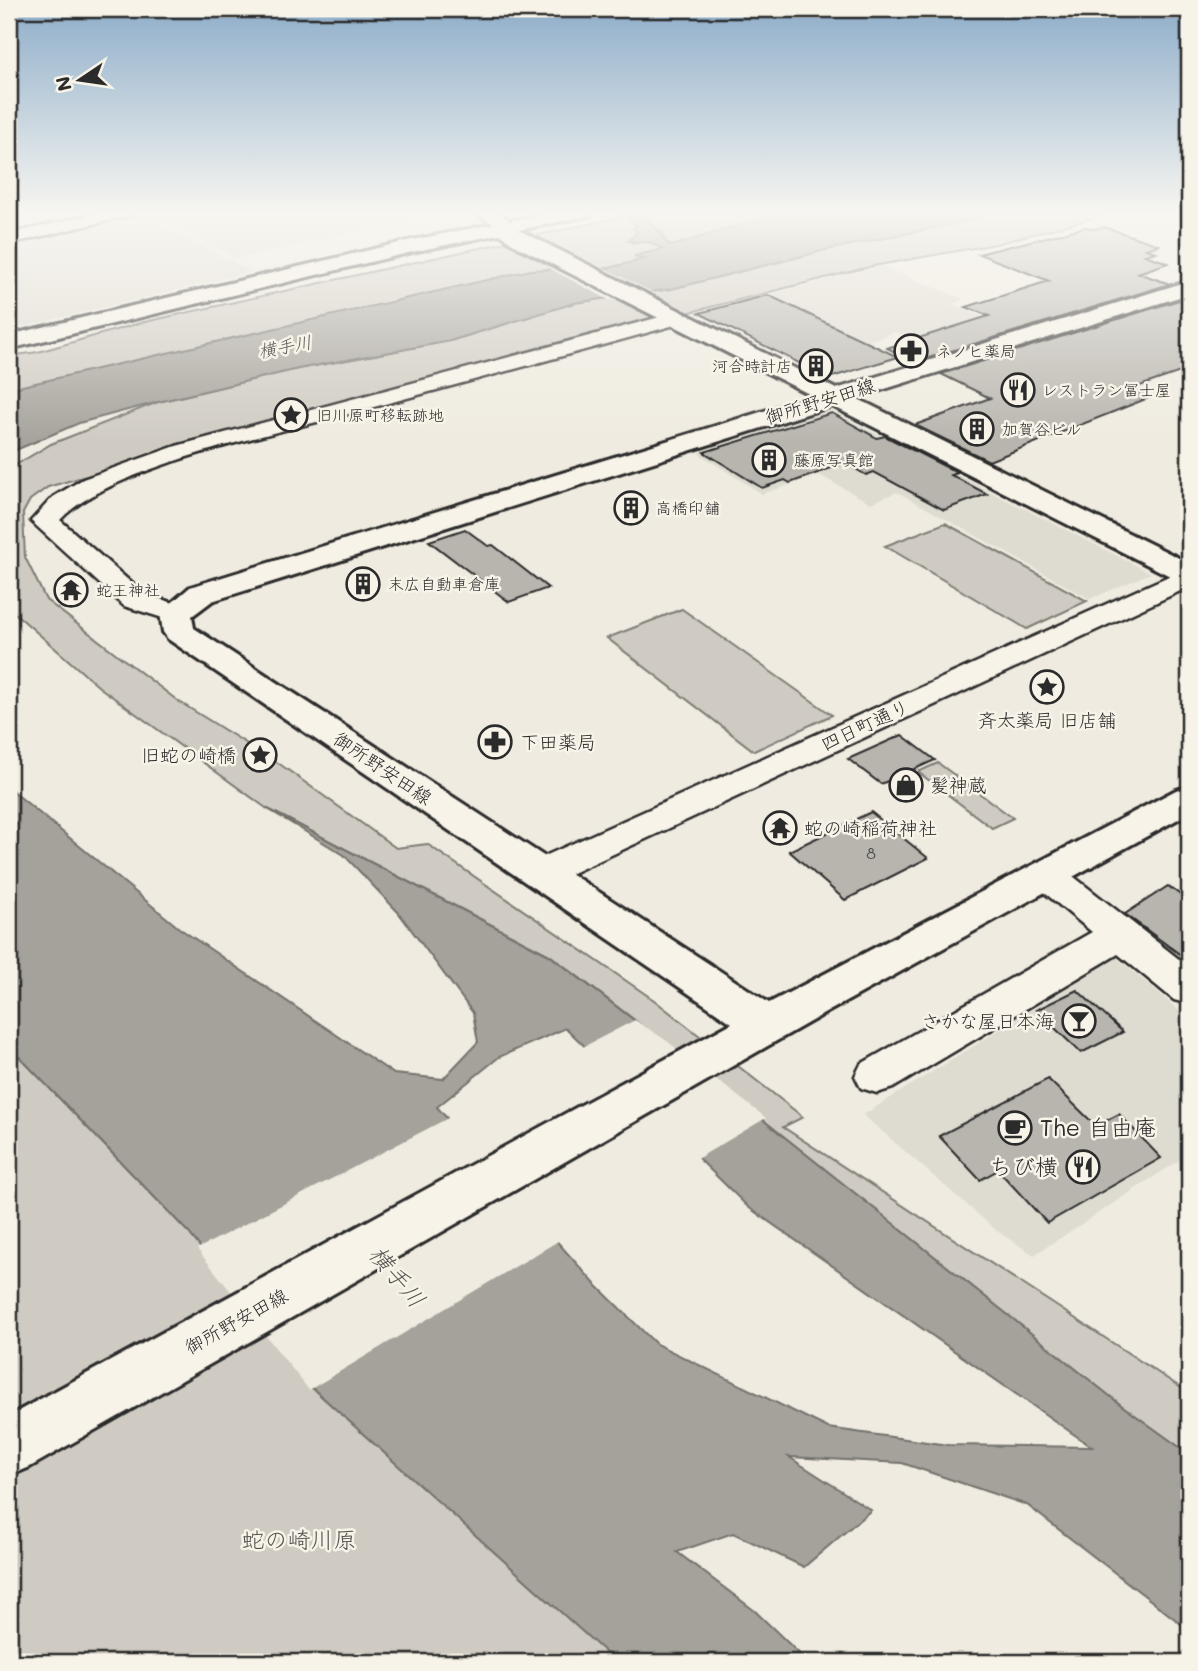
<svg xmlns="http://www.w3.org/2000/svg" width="1198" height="1671" viewBox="0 0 1198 1671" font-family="Mali,'Klee One',sans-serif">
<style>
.built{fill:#dedbd1}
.green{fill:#cfcbc2;stroke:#7d7b76;stroke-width:2}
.water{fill:#a4a29a;stroke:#74726e;stroke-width:2;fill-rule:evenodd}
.pier{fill:#efebe0}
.building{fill:#b8b5ae;stroke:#2b2b2b;stroke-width:2}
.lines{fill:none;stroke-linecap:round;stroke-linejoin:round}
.street-casing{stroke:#2b2b2b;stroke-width:5}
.secondary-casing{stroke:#2b2b2b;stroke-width:6}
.street{fill:#f7f3e8;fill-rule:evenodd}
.secondary{fill:#f7f3e8;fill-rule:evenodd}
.labels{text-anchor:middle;stroke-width:5;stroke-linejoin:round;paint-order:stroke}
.far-poi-label{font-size:16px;fill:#2b2b2b;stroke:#f7f3e8;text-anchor:start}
.number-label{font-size:16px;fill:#4e4e4c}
.far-water-label{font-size:18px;font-style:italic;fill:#555552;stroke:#f7f3e8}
.street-label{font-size:19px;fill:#2b2b2b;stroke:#f7f3e8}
.poi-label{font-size:19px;fill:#2b2b2b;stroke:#f7f3e8;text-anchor:start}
.near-poi-label{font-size:23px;fill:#2b2b2b;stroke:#f7f3e8;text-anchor:start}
.near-park-label{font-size:23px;fill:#545351;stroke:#f7f3e8}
.near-water-label{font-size:24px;font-style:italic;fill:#555552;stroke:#f7f3e8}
</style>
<rect width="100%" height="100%" fill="#efebe0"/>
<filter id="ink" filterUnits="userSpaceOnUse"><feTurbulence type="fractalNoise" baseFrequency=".0143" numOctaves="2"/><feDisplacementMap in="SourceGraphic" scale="14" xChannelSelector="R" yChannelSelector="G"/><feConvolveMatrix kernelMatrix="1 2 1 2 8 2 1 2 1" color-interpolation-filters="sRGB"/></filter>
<g filter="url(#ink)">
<path class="built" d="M142 211H399L415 219 237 259Z
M139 212 252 272 9 330V243Z
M881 266 964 299 952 304 1014 330 939 352 895 332 868 341 770 294Z
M829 410 1151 573 1090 599 897 492 871 503 819 475 762 494 698 453Z
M1116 957 1189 1019V1154L1034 1255 997 1231 863 1115Z"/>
<path class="green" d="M658 211H786L673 246 665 241 663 233 640 214Z
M982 211H1119L996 244 873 266 647 323 72 480 48 487 30 500 23 513 25 557 46 600 178 701 281 765 396 848 427 844 654 1000 803 1117 783 1127 1189 1393V1454L1121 1405 723 1088 550 955 266 808 99 687 9 608V469L51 444 158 402 298 369 450 341 574 303 671 289 826 250 980 218 971 214Z
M624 216 638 225 633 228 637 232 632 243 649 242 664 249 648 259 609 268 531 270 9 390V356L38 352 140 323Z
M945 523 1087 601 1027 629 885 546Z
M682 609 832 715 754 751 607 638Z
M938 763 1013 818 992 828 918 772Z
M9 1046 189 1233 310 1386 619 1662H9Z"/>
<path class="water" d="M613 211C646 211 651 220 668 245L672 246 786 211H982L972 214 982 218 826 250 671 289 574 303 450 341 298 369 158 402 79 423 9 453V389L531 270 609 268 645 259 634 256 663 249 649 242 628 241 637 232 633 228 637 225Z
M9 788 179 928 394 1074 443 1079 478 1042 473 1013 398 912 344 855 266 808 549 955 723 1088 1121 1405 1189 1454V1630L1027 1505 902 1463 789 1457 871 1510 804 1567 733 1533 677 1552 755 1611 808 1662H616L310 1386 189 1233 9 1046ZM566 1028 748 1207 1092 1447 948 1445 828 1428 656 1344 594 1283 437 1107 499 1057Z"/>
<path class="pier" d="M598 265 656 294 609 300 547 267Z
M635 1020 667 1041 766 1118 695 1160 581 1048Z
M450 1117 560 1240 309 1390 197 1249Z"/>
<path class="building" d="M1086 227 1094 229 1104 227 1159 245 1146 249 1156 252 1145 255 1168 263 1138 273 1170 284 915 362 887 348 989 316 966 307 1049 281 979 254Z
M768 295 898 357 829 378 699 313Z
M1189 297V369L1131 389 1151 397 989 461 915 425 990 398 941 374Z
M832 413 877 438 885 436 958 473 951 475 987 494 944 510 874 472 866 475 845 463 790 483 785 480 762 488 704 452Z
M465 529 488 546 493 545 548 588 509 602 429 541Z
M902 735 935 760 881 784 848 759Z
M871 812 928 858 845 900 789 851Z
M1168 886 1189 901V961L1125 914Z
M1077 990 1123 1032 1081 1053 1036 1010Z
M1048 1079 1096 1126 1119 1114 1161 1158 1047 1223 998 1170 980 1180 939 1136Z"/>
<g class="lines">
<defs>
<path id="street" d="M106 211H135L132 215 9 244V234Z
M471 211C488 210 504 209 512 227L509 231H497L492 223Z
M675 313 685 319 682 323C571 354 459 384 348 414 274 434 110 467 60 520L144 594 187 607 191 613 187 619 176 622 124 606 31 521 53 497 83 479 176 446Z
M1189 567V587L553 882 540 886 527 882 521 873 527 864Z
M1047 862 1060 866 1189 967V1004L1174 1000 1118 954 893 1088 877 1093 861 1088 855 1076 861 1064 1092 932 1034 884 1028 875 1034 866Z"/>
<path id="secondary" d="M560 211H594L591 215 519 230 836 389 1189 281V294L856 398 1189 563V583L1178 580 832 406 212 601 192 616 194 628 769 1003 1176 790 1189 786V813L829 1011 30 1467 9 1476V1416L732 1023 168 639 163 632 160 613 190 587 813 396 518 247 500 234 412 252 9 349V335L412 240Z"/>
</defs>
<use href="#street" class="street-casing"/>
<use href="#secondary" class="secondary-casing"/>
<use href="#street" class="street"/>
<use href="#secondary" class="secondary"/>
</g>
</g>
<linearGradient id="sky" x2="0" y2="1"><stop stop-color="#8dadc9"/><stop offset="0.48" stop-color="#f8f6f1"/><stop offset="1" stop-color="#f8f6f1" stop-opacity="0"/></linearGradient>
<rect width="1198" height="444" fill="url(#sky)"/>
<defs>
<symbol id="pharmacy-ring" viewBox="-11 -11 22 22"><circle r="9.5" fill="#f7f3e8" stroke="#2b2b2b" stroke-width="1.5"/><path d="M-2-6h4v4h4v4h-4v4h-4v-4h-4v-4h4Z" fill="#2b2b2b"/></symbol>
<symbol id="building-ring" viewBox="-11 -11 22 22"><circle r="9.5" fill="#f7f3e8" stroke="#2b2b2b" stroke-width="1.5"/><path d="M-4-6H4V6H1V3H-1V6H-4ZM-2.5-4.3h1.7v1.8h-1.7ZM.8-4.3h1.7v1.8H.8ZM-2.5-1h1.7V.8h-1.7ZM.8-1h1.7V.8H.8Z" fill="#2b2b2b"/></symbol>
<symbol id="restaurant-ring" viewBox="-11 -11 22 22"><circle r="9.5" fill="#f7f3e8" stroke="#2b2b2b" stroke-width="1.5"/><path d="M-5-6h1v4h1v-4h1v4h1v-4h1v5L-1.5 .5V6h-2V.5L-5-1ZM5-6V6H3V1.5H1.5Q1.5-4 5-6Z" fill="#2b2b2b"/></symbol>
<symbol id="sight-ring" viewBox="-11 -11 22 22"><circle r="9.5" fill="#f7f3e8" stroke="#2b2b2b" stroke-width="1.5"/><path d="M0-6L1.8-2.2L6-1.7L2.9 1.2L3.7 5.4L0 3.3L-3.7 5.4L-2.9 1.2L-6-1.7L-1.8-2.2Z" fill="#2b2b2b"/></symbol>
<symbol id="temple-ring" viewBox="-11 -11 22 22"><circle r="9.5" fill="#f7f3e8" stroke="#2b2b2b" stroke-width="1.5"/><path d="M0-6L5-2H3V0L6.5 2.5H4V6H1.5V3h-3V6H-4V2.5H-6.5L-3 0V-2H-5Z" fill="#2b2b2b"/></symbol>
<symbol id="shop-ring" viewBox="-11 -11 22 22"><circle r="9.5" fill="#f7f3e8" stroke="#2b2b2b" stroke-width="1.5"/><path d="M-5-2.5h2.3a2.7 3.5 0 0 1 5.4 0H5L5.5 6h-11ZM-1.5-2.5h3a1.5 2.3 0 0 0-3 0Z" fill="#2b2b2b"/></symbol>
<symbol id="bar-ring" viewBox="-11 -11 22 22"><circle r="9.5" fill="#f7f3e8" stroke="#2b2b2b" stroke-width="1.5"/><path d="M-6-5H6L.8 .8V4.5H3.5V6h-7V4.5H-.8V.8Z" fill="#2b2b2b"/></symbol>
<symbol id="cafe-ring" viewBox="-11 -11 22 22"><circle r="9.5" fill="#f7f3e8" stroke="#2b2b2b" stroke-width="1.5"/><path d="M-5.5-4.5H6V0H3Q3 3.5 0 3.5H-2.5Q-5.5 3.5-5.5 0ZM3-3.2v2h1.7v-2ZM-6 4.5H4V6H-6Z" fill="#2b2b2b"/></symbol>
</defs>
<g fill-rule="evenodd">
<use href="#pharmacy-ring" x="892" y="332" width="38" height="38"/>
<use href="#building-ring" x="797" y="347" width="38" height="38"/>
<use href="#restaurant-ring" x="999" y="371" width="38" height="38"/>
<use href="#sight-ring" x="272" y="396" width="38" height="38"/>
<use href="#building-ring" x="958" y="410" width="38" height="38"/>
<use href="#building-ring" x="750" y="441" width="38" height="38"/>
<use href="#building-ring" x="612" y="489" width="38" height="38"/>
<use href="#building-ring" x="344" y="565" width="38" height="38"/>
<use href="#temple-ring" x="52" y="571" width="38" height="38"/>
<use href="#sight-ring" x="1028" y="668" width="38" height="38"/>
<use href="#pharmacy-ring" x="476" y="723" width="38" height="38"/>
<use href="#sight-ring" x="241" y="736" width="38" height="38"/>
<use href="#shop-ring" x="887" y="766" width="38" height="38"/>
<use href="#temple-ring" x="761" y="809" width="38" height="38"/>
<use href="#bar-ring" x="1060" y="1002" width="38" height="38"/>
<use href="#cafe-ring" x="996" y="1109" width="38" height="38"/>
<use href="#restaurant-ring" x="1064" y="1148" width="38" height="38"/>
</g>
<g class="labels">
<g class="far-poi-label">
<text x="936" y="357">ネノヒ薬局</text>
<text x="792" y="372" text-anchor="end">河合時計店</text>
<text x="1042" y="396">レストラン冨士屋</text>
<text x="316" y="421">旧川原町移転跡地</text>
<text x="1002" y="435">加賀谷ビル</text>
<text x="794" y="466">藤原写真館</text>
<text x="656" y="514">高橋印舗</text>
<text x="388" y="590">末広自動車倉庫</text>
<text x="96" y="596">蛇王神社</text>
</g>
<g class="number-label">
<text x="871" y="859">8</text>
</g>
<g class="far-water-label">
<text transform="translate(285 347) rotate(-11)" y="6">横手川</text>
</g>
<g class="street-label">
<text transform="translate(820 401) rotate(-17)" y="7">御所野安田線</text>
<text transform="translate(865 725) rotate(-25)" y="7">四日町通り</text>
<text transform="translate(383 768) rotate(34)" y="7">御所野安田線</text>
<text transform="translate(236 1321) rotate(-29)" y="7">御所野安田線</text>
</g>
<g class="poi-label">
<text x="1047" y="727" text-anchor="middle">斉太薬局 旧店舗</text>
<text x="520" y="749">下田薬局</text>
<text x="236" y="762" text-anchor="end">旧蛇の崎橋</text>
<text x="930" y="792">髪神蔵</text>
<text x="804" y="835">蛇の崎稲荷神社</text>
<text x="1054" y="1028" text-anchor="end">さかな屋日本海</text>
</g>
<g class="near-poi-label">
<text x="1040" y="1136">The 自由庵</text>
<text x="1058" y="1175" text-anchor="end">ちび横</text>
</g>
<g class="near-park-label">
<text x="299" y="1548">蛇の崎川原</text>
</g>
<g class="near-water-label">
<text transform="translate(397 1277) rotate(50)" y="8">横手川</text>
</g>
</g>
<rect width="1198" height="1671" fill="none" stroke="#f7f3e8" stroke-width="35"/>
<rect x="18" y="18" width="1163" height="1636" fill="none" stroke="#2b2b2b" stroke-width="2.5" filter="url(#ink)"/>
<g transform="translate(80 80) rotate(257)" stroke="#f7f3e8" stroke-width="5" paint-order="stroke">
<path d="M0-5L12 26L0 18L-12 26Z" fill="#2b2b2b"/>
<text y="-10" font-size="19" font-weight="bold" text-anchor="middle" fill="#2b2b2b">N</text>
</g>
</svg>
